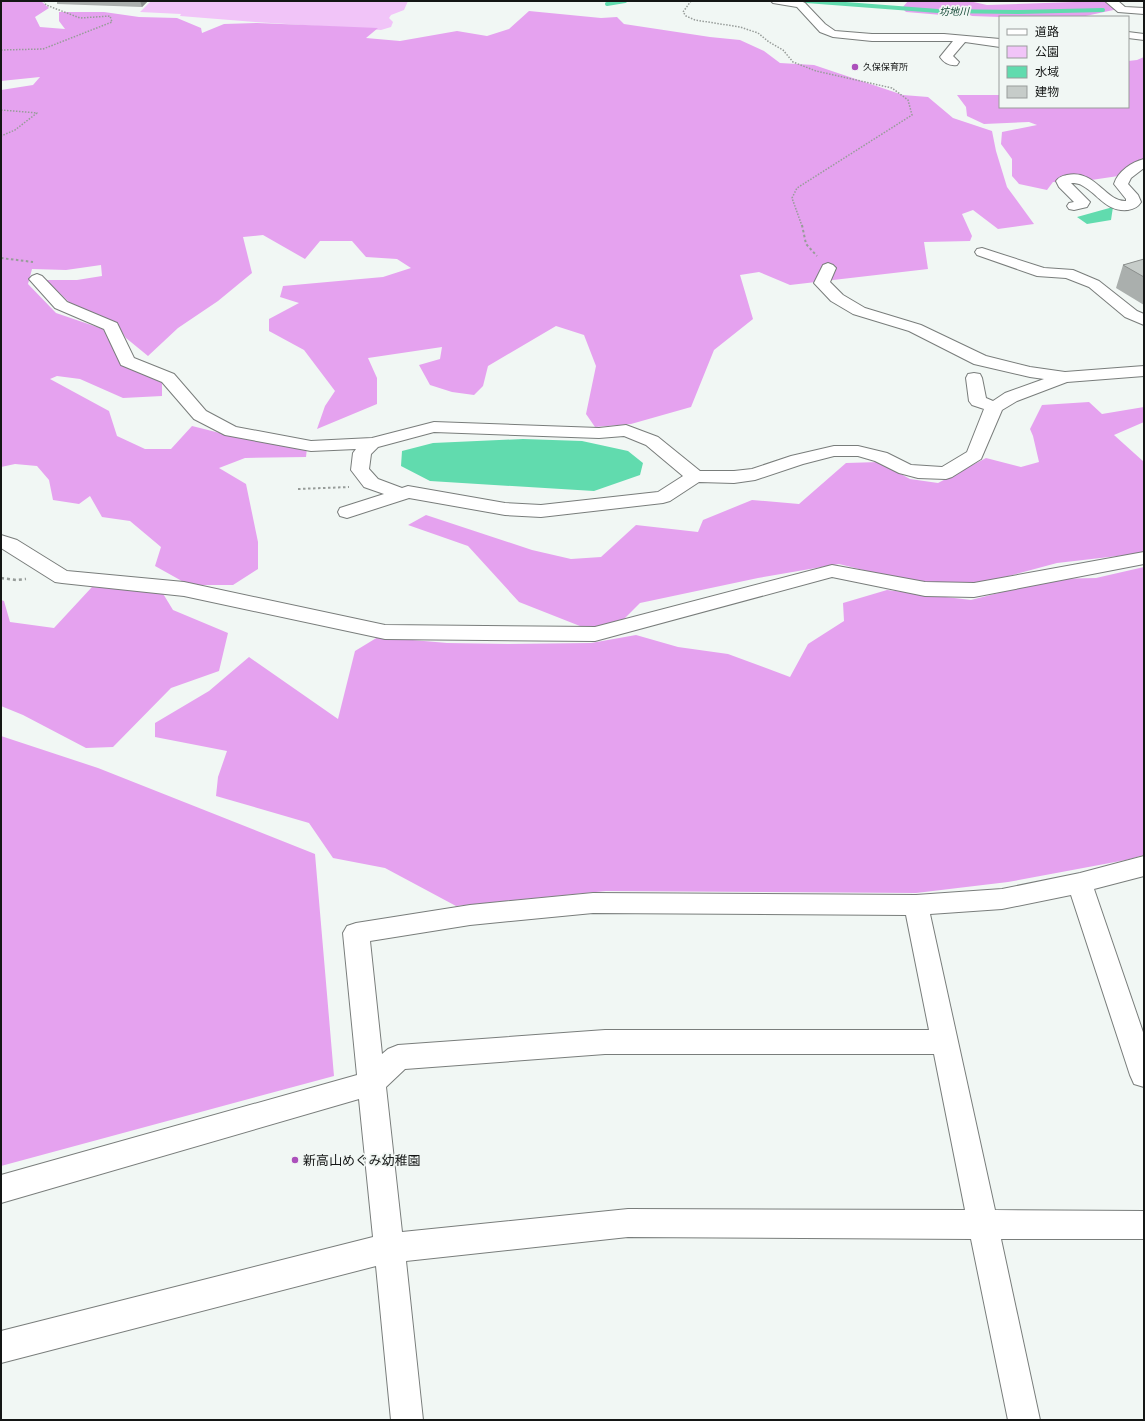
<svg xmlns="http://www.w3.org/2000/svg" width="1145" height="1421" viewBox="0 0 1145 1421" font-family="Rubik,'Noto Sans JP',sans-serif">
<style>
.green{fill:#f1c4f8}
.forest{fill:#e5a2ef}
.water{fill:#61dbae}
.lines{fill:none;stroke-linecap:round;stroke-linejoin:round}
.stream{stroke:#61dbae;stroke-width:4}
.minor-casing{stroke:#797d7b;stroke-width:2}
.path-far2{stroke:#979c99;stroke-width:1.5;stroke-dasharray:1.5 1.5;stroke-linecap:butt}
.path-far1{stroke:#979c99;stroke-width:2;stroke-dasharray:2.5 2.5;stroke-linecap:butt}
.path{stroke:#979c99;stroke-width:2.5;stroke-dasharray:3 3;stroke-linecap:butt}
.minor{fill:#fff;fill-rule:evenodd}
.wall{fill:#aaafad}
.shaded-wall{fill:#8b8f8d}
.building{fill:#c6ccc9;stroke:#8b8f8d}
.poi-dot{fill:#ac50bb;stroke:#f1f7f4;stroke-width:1.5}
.labels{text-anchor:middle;stroke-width:3.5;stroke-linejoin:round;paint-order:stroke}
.far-poi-label{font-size:9px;fill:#141615;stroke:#f1f7f4;text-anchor:start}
.far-water-label{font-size:10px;font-style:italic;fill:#154937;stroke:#f1f7f4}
.near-poi-label{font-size:13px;fill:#141615;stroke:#f1f7f4;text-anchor:start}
</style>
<rect width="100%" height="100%" fill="#f1f7f4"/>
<path class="green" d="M151 1H408L404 10 391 15 389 18 393 22 391 27 381 30 255 22 180 16 181 14 140 12Z"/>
<path class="forest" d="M2 1H41L49 8 35 17 40 27 65 29 59 21V12H104L139 17 177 18 201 28 202 33 224 24 257 23 378 28 366 38 400 41 457 31 487 36 509 29 529 11 601 18 617 17 624 24 710 37 740 40 764 51 780 63 814 65 903 95 928 97 953 118 992 131 996 151 1007 187 1034 224 998 229 973 210 962 214 972 236 970 241 924 242 928 269 790 285 759 272 740 275 753 319 714 350 691 407 631 424 595 427 586 414 596 366 584 335 556 326 488 366 483 386 474 395 452 392 430 385 419 365 440 359 442 347 368 358 377 378V404L317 429 325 406 335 391 304 350 269 331V319L299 303 280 297 283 286 383 277 411 268 397 259 366 257 352 241H320L305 259 263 235 243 237 252 273 218 301 178 328 148 356 126 338 115 323 72 305 46 280H77L102 276 101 265 66 270 32 269 28 284 56 313 103 329 121 363 162 380V396L123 398 80 379 57 376 50 379 109 411 117 436 145 449H171L192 426 224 434 307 448 306 457 245 458 219 468 246 484 258 542V569L233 585H189L155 566 161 547 130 521 102 517 90 496 79 504 53 500 49 480 37 466 15 464 1 467V90L33 85 40 77 1 81Z
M908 1H969L987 5 1104 1 1118 9 1081 17H1000L972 16 965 13 942 15 906 12 902 8Z
M1144 57V166L1125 175 1071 183 1053 182 1047 190 1019 184 1012 176V159L1001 144 1002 132 1037 125 1029 122 984 124 967 116 966 107 957 95H1000V107H1128V61L1137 60Z
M1089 402 1102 414 1144 407V422L1114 435 1144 462V553L1057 563 1009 576 962 586 919 584 839 564 758 578 640 603 621 622 585 628 519 602 468 546 408 525 426 515 532 550 571 559 601 557 636 525 698 532 703 520 752 500 799 504 846 463 879 462 910 479 938 483 986 458 1021 467 1039 462 1033 436 1030 429 1042 405Z
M1144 567V855L1126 860 1008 882 916 893 606 891 456 906 385 868 333 858 309 823 216 796 218 777 227 751 155 737V723L209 691 249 657 338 719 355 651 378 637 447 643 508 644 591 643 636 635 678 647 728 654 790 677 808 644 844 621 843 603 887 590 971 600 1053 579 1096 578Z
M92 587 162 592 173 610 228 633 219 671 171 688 113 747 86 748 23 715 1 706V600L4 601 10 622 54 628Z
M1 736 98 768 315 854 334 1076 1 1166Z"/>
<path class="water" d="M1113 207 1111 220 1087 224 1077 217Z
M523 439 582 441 628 451 643 463 640 475 594 491 430 481 401 466 402 451 433 443Z"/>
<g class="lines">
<path class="stream" d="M806 1 938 11 1018 12 1103 10
M607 4 625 1"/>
<defs>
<path id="minor" d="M771 1H801L805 3 825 24 835 31 872 34H944L1000 39V47L965 42 953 56 959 62 957 65C950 66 944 63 940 57L953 41H872L833 37 820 32 797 7 773 3Z
M1105 1H1118L1125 7 1144 8V14L1118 12Z
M1128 32 1144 34V40L1128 38Z
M1144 159V168L1131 178 1128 184 1138 195 1141 202C1138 207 1134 209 1128 210 1106 212 1099 195 1083 186 1079 183 1075 183 1071 183L1090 202 1087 207 1074 210 1069 209 1067 206 1069 203 1074 202 1059 187 1056 181C1059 177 1062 176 1067 175 1096 169 1105 202 1126 201V199L1114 184C1118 171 1132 162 1144 159Z
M982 248 1044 268 1073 270 1099 281 1137 311 1144 314V325L1125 317 1089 287 1066 278 1037 276 977 255 975 252 977 249Z
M828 263 833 265 836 268 830 282 843 295 865 308 921 325 986 356 1030 367 1065 372 1144 366V376L1067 382 1017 401 1002 410 981 459 952 477 946 479 918 478 899 473 875 461 858 456H834L803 464 755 480 734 483 699 482 670 501 663 503 541 517 505 515 409 498 347 518 340 516 338 512 340 508 384 494 364 487 351 470 353 453 356 449 311 451 225 435 194 419 162 382 121 365 104 329 55 308 29 279 32 276 37 274 42 276 67 302 117 323 134 358 174 374 206 411 236 427 311 441 372 438 434 422 599 428 626 425 658 437 700 471H734L752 469 791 456 834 446H858L887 453 911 465 942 467 967 452 984 409 972 405 969 401 966 378 968 374 974 373 980 374 982 378 986 398 993 401 1005 393 1044 379 1030 377 974 364 909 331 853 314 831 301 814 283 823 265ZM434 432 599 438 624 436 646 445 683 476 658 492 541 505 505 503 408 486 402 488 378 479 369 469 371 454 378 447Z
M1 535 17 540 67 571 184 582 385 625 595 627 832 565 925 582 974 583 1144 552V564L974 597 925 596 832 577 595 641 385 639 184 596 62 583 55 582 1 548Z
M1144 856V876L1094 889 1144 1035V1087L1134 1084 1130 1075 1071 895 1002 909 930 914 995 1210 1144 1211V1239H1001L1040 1420H1008L971 1239 628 1237 406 1261 423 1420H391L376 1266 1 1363V1331L373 1237 359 1099 1 1203V1175L357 1075 343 933 347 926 356 923 470 905 593 893 916 895 1002 889 1080 873ZM593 913 906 915 929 1030H605L398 1045 388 1049 382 1054 370 941 470 925ZM605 1054H934L965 1210 628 1209 402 1232 386 1087 405 1069Z"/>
</defs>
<use href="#minor" class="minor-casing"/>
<path class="path-far2" d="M691 1 683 12 686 16 695 20 740 27 758 33 769 42 783 50 793 62 816 71 892 88 908 100 912 115 797 188 792 198 802 226
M1 50 43 49 112 22 110 16 80 18 46 5 44 1
M1 110 37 113 15 130 1 136"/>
<path class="path-far1" d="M802 225 806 244 817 256
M1 258 33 262
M298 489 349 487"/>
<path class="path" d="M1 578 16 580 26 579"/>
<use href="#minor" class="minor"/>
</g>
<path class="wall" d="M57 1H148L142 7 57 4Z
M1144 259V305L1116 288 1123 265Z"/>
<path class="shaded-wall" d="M140 1H148L142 7Z"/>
<path class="building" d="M1144 259V277L1123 265Z"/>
<g class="poi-dot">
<circle cx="855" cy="67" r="4"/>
<circle cx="295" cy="1160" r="4"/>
</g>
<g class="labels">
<g class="far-poi-label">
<text x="863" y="70">久保保育所</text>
</g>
<g class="far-water-label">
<text x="954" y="15">坊地川</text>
</g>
<g class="near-poi-label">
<text x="303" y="1165">新高山めぐみ幼稚園</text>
</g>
</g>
<rect width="1145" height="1421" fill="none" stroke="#141615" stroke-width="4"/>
<rect x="999" y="16" width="130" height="92" fill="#f1f7f4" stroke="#999d9b"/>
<rect x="1007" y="29" width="20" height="6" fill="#ffffff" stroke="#999d9b"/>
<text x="1035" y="36" font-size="12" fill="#141615">道路</text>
<rect x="1007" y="46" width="20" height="12" fill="#f1c4f8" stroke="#999d9b"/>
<text x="1035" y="56" font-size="12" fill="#141615">公園</text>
<rect x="1007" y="66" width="20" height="12" fill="#61dbae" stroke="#999d9b"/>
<text x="1035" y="76" font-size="12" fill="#141615">水域</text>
<rect x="1007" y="86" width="20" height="12" fill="#c6ccc9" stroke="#999d9b"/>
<text x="1035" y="96" font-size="12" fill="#141615">建物</text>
</svg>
